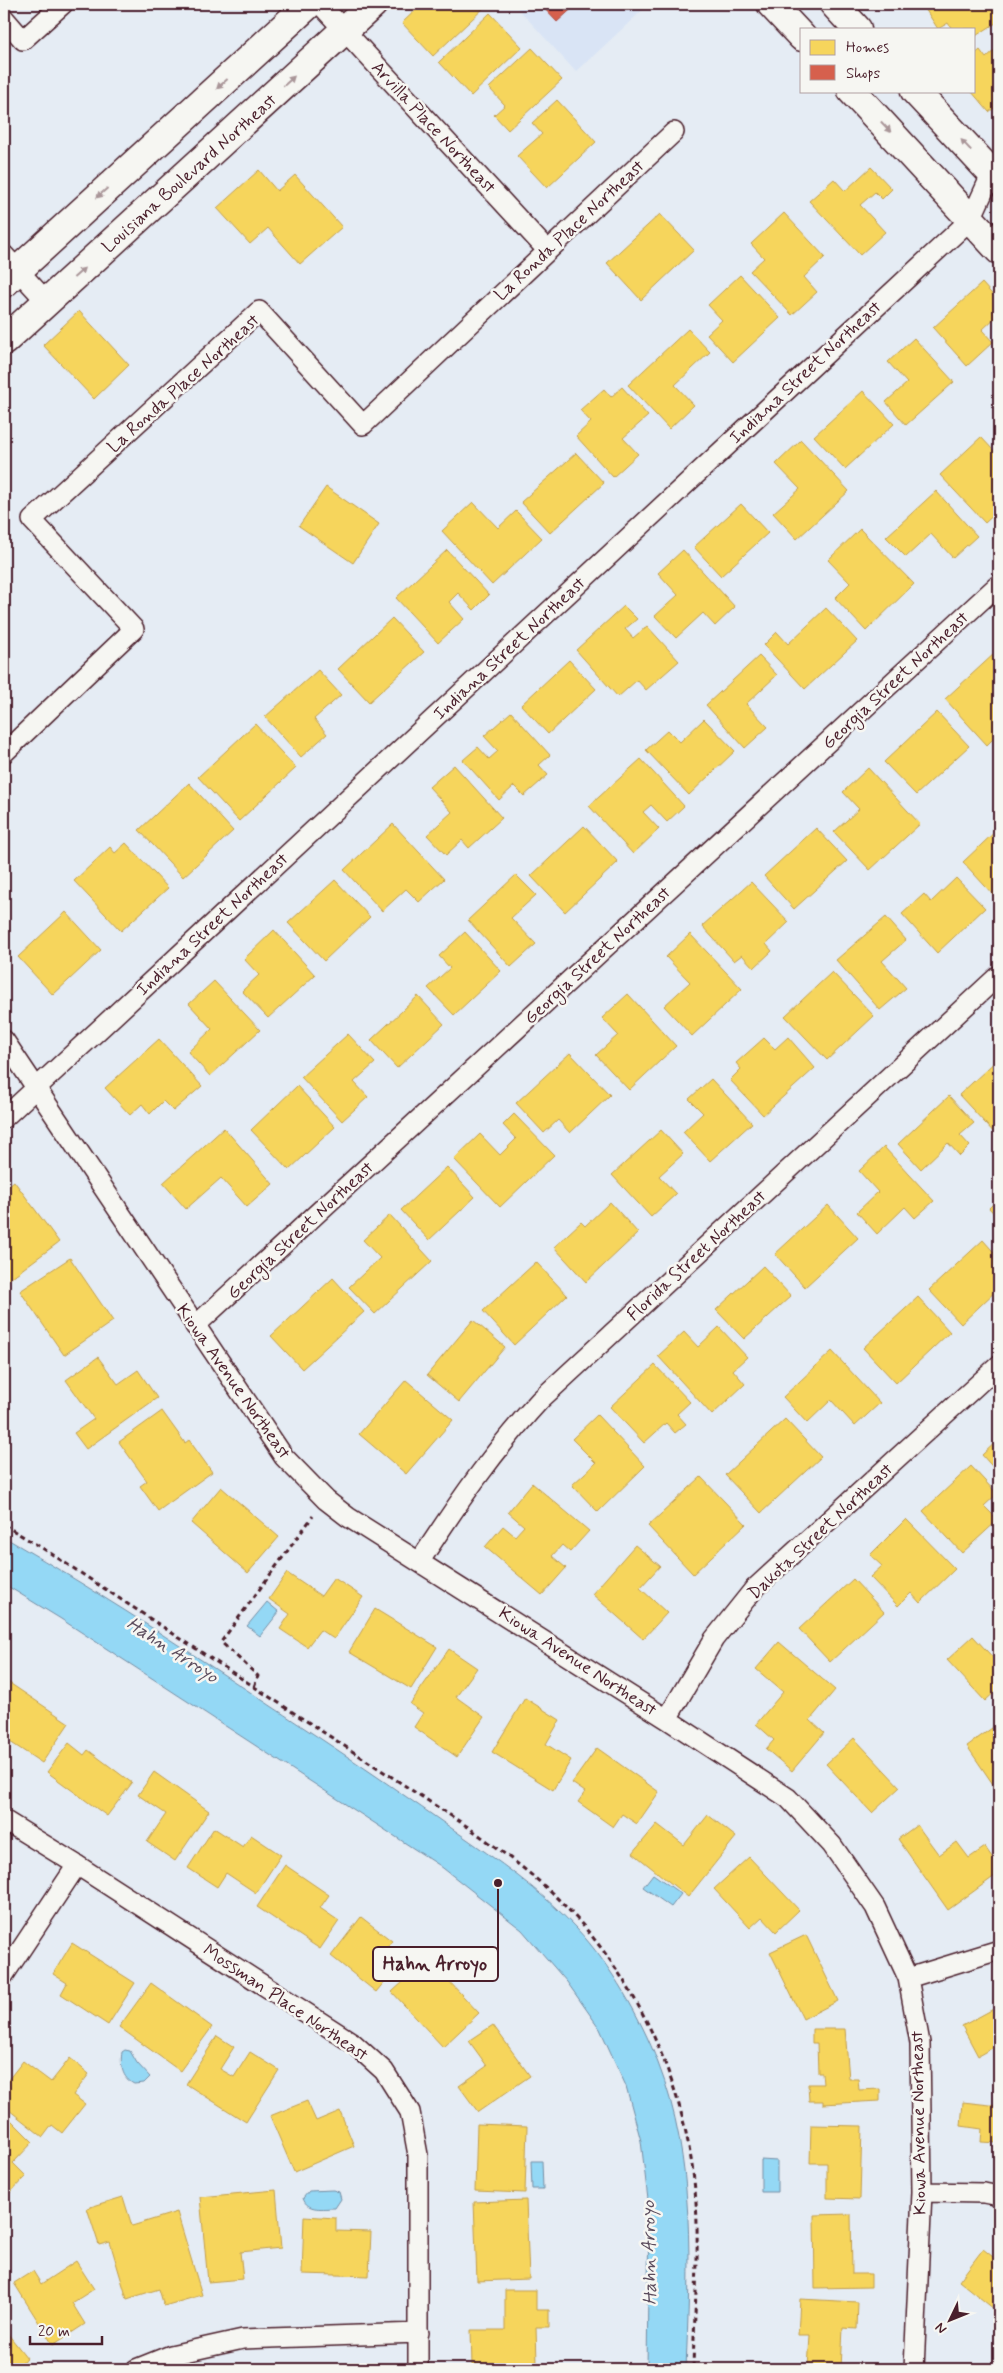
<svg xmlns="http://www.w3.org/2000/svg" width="1003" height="2373" viewBox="0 0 1003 2373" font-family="Mynerve,sans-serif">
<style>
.built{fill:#d9e4f5}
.water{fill:#94d8f5;stroke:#768ea4}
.homes{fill:#f6d55c;stroke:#c29e4d}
.shops{fill:#d6604d;stroke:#ac4c43}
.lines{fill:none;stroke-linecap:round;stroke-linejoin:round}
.street-casing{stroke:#4a1f2b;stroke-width:22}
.secondary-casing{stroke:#4a1f2b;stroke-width:31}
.path{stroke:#4a1f2b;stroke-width:3;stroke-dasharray:5 4;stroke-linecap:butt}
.street{stroke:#f6f6f2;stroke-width:19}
.secondary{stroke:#f6f6f2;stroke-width:28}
.oneway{fill:#a99598}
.labels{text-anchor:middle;stroke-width:5;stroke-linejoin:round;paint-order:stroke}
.street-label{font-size:18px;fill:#4a1f2b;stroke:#f6f6f2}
.water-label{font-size:19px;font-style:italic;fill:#5c4d5e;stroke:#f6f6f2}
.leader{fill:none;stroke:#4a1f2b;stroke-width:2}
.callout-dot{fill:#4a1f2b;stroke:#f6f6f2;stroke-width:2}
.callout{fill:#f6f6f2;stroke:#4a1f2b;stroke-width:2}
.callout-label{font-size:19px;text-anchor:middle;font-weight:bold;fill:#4a1f2b}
</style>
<rect width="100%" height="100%" fill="#e5ecf4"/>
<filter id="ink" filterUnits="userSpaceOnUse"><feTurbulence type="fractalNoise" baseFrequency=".02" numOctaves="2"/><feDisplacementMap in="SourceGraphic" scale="10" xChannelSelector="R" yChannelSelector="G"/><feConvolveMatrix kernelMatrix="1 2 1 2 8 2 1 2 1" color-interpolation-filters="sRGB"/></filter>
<g filter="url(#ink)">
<path class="built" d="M514 4H649L576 72Z"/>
<path class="water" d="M4 1537C113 1600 218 1671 324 1741 368 1770 411 1800 454 1830 497 1860 541 1890 577 1929 610 1964 641 2018 658 2063 696 2160 690 2267 686 2369H647L649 2208 641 2141 626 2086 600 2029 567 1982 522 1930 439 1865 61 1619 4 1584Z
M267 1602 279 1612 260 1636 247 1626Z
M653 1874 681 1894 671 1907 643 1887Z
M125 2050 130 2051 137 2063 150 2077 144 2083 134 2084C122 2078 120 2065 122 2052Z
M761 2160 777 2161V2192H761Z
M531 2161H542L543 2189H532Z
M333 2190 339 2192 341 2199 335 2208C324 2208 307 2212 303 2198L309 2191Z"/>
<path class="homes" d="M422 4H488L433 56 402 23Z
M922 4H999V21L974 37V29H952L948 23 938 29Z
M490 13 522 47 471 96 439 62Z
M999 46V104L989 112 971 91H974V55L980 50 986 58Z
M532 48 562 80 508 130 494 115 505 105 489 88Z
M557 100 596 142 547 188 517 156 542 134 532 123Z
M871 167 892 189 882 199 875 192 860 205 885 232 860 255 809 201 834 179 845 191Z
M259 170 277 191 295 175 342 227 300 264 268 228 250 244 217 208Z
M784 213 825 257 804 277 817 292 792 315 750 271 764 258 751 244Z
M660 214 694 250 641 300 607 263Z
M740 275 780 318 733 362 707 334 722 320 708 305Z
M982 283 999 302V314L982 330 993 342 967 366 933 328Z
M79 311 129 365 94 399 43 345Z
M688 329 710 352 675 385 694 405 669 429 628 385Z
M914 338 954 382 906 425 886 402 907 383 888 362Z
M622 387 648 416 623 438 638 454 613 477 576 436 591 422 580 410 604 389 611 397Z
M863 391 894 424 845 469 814 436Z
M981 437 994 451 999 446V510L985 523 940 475Z
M801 440 849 491 797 539 773 513 800 489 776 464Z
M576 453 604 483 550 533 521 502Z
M326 487 379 524 353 563 299 526Z
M936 491 977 536 953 558 931 534 906 557 886 537Z
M473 502 498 528 516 511 542 538 492 585 442 531Z
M741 504 768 533 721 576 694 547Z
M860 529 914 584 866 631 835 598 850 583 828 560Z
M447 550 489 595 474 610 458 593 449 602 464 619 438 643 396 598Z
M683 550 735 607 715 626 703 613 676 638 655 616 678 595 658 573Z
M624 606 637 619 625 629 633 638 647 626 679 661 646 690 637 680 618 697 576 650Z
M826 608 857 641 805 689 764 645 777 632 788 644Z
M392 618 424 652 369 702 338 669Z
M995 653 999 658V733L987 745 945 699Z
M759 656 777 675 746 704 768 727 745 748 706 705Z
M569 660 596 689 548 734 521 705Z
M318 670 341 695 314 719 327 734 301 757 265 717Z
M511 712 550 755 539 765 548 775 524 796 514 786 499 800 463 760 478 747 489 759 498 751 484 736Z
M937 712 969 746 916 795 884 762Z
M704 719 735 751 689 795 646 750 668 730 680 742Z
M255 724 296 768 239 821 198 777Z
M641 759 684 806 667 822 651 805 643 812 659 829 633 854 589 806Z
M454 765 502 818 469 848 462 840 446 855 427 835 452 812 429 787Z
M868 768 920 824 870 870 834 832 859 809 843 792Z
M189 783 233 831 183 877 139 830Z
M393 824 444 879 419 902 406 889 382 911 344 870Z
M584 826 618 862 565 912 531 876Z
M816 828 847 861 794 909 764 876Z
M999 828V895L996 898 963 862Z
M126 843 168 888 121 931 74 881 110 847 115 853Z
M516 875 536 895 511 918 536 944 511 967 468 920Z
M956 878 985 908 937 953 902 914 924 894 931 902Z
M335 880 370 917 324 961 288 923Z
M751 882 789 922 766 944 772 951 754 968 742 955 734 961 702 926Z
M66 912 101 950 53 995 18 957Z
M886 917 906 940 882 961 906 988 880 1010 836 960Z
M274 930 315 975 268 1018 242 991 259 975 244 959Z
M465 932 501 971 454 1015 428 988 450 968 439 956Z
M690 934 742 989 692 1036 664 1006 690 982 666 957Z
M832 972 874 1016 827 1060 785 1016Z
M214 981 260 1030 210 1076 188 1052 212 1029 189 1004Z
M628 994 676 1046 629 1090 596 1055 618 1035 602 1018Z
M418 996 444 1024 397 1068 371 1040Z
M348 1034 375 1063 354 1082 368 1097 342 1121 301 1077Z
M788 1037 815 1068 763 1115 730 1080 741 1069 736 1063 764 1038 775 1049Z
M159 1039 202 1086 173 1111 163 1101 150 1114 142 1104 130 1115 105 1088Z
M570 1053 610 1095 570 1133 558 1120 544 1133 516 1103Z
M999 1058V1138L959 1095Z
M711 1079 752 1123 710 1161 683 1132 703 1113 689 1099Z
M297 1086 335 1127 289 1170 251 1130Z
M949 1096 974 1123 960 1135 970 1146 960 1156 948 1143 921 1169 898 1144Z
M514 1114 554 1155 500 1207 454 1159 480 1134 500 1155 516 1139 503 1125Z
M224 1128 273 1184 247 1207 221 1178 186 1209 163 1183Z
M661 1130 683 1154 659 1176 676 1194 651 1217 612 1175Z
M884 1147 934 1201 915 1218 905 1207 877 1234 857 1212 878 1192 859 1171Z
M447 1167 475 1197 429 1240 401 1210Z
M14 1181 59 1242 4 1283V1189Z
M999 1198V1219L989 1208Z
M610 1202 638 1233 586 1282 554 1247 581 1222 585 1226Z
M828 1205 858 1238 805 1287 775 1254Z
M390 1215 432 1261 375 1314 349 1287 380 1258 363 1240Z
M983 1240 999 1258V1288L961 1324 929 1290Z
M70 1258 113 1321 64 1355 20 1291Z
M536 1262 567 1295 514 1345 483 1311Z
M763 1266 791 1296 744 1339 716 1310Z
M333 1278 364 1312 302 1369 271 1336Z
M918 1297 950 1332 896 1383 863 1348Z
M473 1320 505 1347 459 1402 427 1375Z
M719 1327 747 1357 733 1370 745 1384 712 1415 658 1356 684 1332 698 1347Z
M832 1351 880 1403 855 1426 831 1400 807 1423 783 1397Z
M98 1357 118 1384 138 1370 157 1398 86 1449 74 1433 94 1419 66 1380Z
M655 1365 690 1402 677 1414 686 1424 675 1433 666 1423 644 1443 610 1407Z
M406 1380 453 1420 406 1474 359 1434Z
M162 1411 185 1443 189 1440 212 1472 158 1511 140 1486 147 1481 119 1442Z
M597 1415 645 1466 598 1512 572 1485 596 1463 572 1439Z
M785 1419 821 1457 761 1513 725 1475Z
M999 1439V1474L982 1455Z
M971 1466 997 1494 984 1506 998 1520 962 1553 923 1511Z
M701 1477 746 1524 693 1574 648 1526Z
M532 1483 589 1531 570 1552 562 1545 552 1556 566 1568 542 1595 485 1547 503 1526 515 1536 524 1526 508 1512Z
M221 1487 279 1537 248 1573 191 1523Z
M906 1519 955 1569 920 1603 911 1593 898 1606 870 1577 882 1566 870 1555Z
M635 1545 660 1566 640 1588 667 1613 643 1639 592 1594Z
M287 1573 321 1596 334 1578 363 1597 334 1639 320 1630 307 1647 280 1629 290 1614 269 1599Z
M853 1579 884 1612 830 1662 799 1629Z
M375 1609 437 1647 411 1689 349 1652Z
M973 1636 999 1664V1688L985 1701 947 1660Z
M779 1642 835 1690 810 1720 824 1733 792 1771 766 1749 774 1740 756 1724 783 1692 756 1669Z
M449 1649 477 1668 456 1697 484 1717 457 1757 414 1727 423 1713 410 1704Z
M8 1682 69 1723 42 1763 4 1738V1688Z
M525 1698 560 1720 546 1744 571 1760 553 1790 492 1752Z
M999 1723V1793L967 1746Z
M854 1738 900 1787 872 1813 826 1764Z
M69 1743 84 1755 88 1750 132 1783 107 1816 47 1772Z
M597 1748 659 1792 637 1824 622 1814 613 1827 578 1802 585 1792 572 1783Z
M154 1772 209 1811 175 1861 147 1842 166 1814 138 1795Z
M708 1815 736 1837 688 1897 633 1853 657 1824 684 1845Z
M917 1825 939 1855 957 1842 969 1858 985 1847 999 1867V1873L948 1910 898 1839Z
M214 1828 243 1847 251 1835 281 1855 256 1893 226 1873 217 1887 188 1868Z
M749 1857 799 1910 776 1932 762 1917 750 1928 714 1889Z
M285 1865 329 1895 320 1908 339 1921 320 1949 257 1907Z
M361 1917 392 1941 384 1951 399 1964 376 1992 331 1956Z
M806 1935 838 2001 803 2019 770 1952Z
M72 1943 135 1983 108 2025 61 1994 67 1983 53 1974Z
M428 1959 479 2013 443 2047 392 1992Z
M151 1983 212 2027 180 2071 119 2027Z
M999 2006V2044L978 2056 962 2026Z
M493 2025 530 2076 478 2112 459 2086 487 2066 469 2041Z
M812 2029H845L849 2079H858L859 2090 880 2089V2101L823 2104V2101H809L808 2084H823L822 2073H818L817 2043H812Z
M217 2036 234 2047 220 2069 234 2077 250 2052 279 2070 246 2122 186 2084Z
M70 2058 89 2074 73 2095 85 2104 62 2133 52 2125 43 2137 4 2106V2085L23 2061 51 2082Z
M307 2101 316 2121 340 2111 354 2146 294 2172 270 2116Z
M963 2102 999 2106V2143L981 2142 982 2129 961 2126Z
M4 2113 33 2142 13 2163 26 2176 4 2199Z
M477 2124 527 2126 525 2193 475 2191Z
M811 2125 862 2126 860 2199 827 2198V2163H810Z
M276 2190 281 2248 240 2252 243 2279 208 2282 200 2197Z
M123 2197 132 2226 177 2212 202 2295 164 2306 159 2289 127 2299 110 2242 99 2245 87 2208Z
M526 2200 529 2279 477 2281 474 2202Z
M851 2214 852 2274H871V2287L815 2288 814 2215Z
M304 2216 336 2218V2231L371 2232 369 2276 302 2274Z
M983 2249 997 2260 999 2257V2313L959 2281Z
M76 2261 94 2289 72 2303 85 2324 53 2345 14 2283 33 2271 41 2284Z
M505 2290H536V2310H549V2327H536L537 2364 472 2365 471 2330H505Z
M800 2299 858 2302 857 2329 843 2328 841 2369H808L810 2335H798Z
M4 2329 27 2358 12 2369H4Z"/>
<path class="shops" d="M540 4H577L557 22Z"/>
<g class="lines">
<defs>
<path id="street" d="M320 4 547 250
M4 18 23 40 63 4
M4 255 47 302
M4 753 134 629 32 520 259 311 363 425 674 132
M4 1040 284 1457 326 1500 348 1517 667 1719 788 1798 832 1845 875 1907 908 1978 920 2043 922 2192 914 2369
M4 1118 971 219 992 173 999 166
M195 1326 999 584
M420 1561C457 1504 494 1450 540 1400L999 975
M667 1719 714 1639 754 1589 999 1365
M4 1820 77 1865 353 2043 384 2071 410 2112 418 2155V2369
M4 1975 77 1865
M908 1978 999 1950
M922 2192 984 2193 999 2196
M136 2369 171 2355 243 2339 419 2333"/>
<path id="secondary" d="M771 4 802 37
M834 4 857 29
M852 91 999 250
M915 91 999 181
M4 283 309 4
M4 341 373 4"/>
</defs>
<use href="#street" class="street-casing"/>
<use href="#secondary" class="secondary-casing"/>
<path class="path" d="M4 1525 47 1551 468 1827C498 1849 528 1870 554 1895 643 1980 695 2103 697 2226 698 2274 694 2322 693 2369
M254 1687 258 1676 221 1642 313 1516"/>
<use href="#street" class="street"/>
<use href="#secondary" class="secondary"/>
</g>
<defs><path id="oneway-solid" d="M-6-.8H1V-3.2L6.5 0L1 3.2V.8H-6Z" transform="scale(1.25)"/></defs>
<g class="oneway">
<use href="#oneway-solid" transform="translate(289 81) rotate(-42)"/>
<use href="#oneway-solid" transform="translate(222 84) rotate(138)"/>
<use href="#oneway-solid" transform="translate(886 127) rotate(47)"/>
<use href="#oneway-solid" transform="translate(966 145) rotate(-133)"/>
<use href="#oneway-solid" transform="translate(102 193) rotate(138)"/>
<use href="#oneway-solid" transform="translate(79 273) rotate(-42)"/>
</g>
</g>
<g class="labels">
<g class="street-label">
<text transform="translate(434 127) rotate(47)" y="6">Arvilla Place Northeast</text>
<text transform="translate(189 173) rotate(-42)" y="6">Louisiana Boulevard Northeast</text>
<text transform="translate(569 230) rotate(-43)" y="6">La Ronda Place Northeast</text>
<text transform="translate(805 372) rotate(-43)" y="6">Indiana Street Northeast</text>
<text transform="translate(183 383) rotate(-42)" y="6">La Ronda Place Northeast</text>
<text transform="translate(509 648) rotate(-43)" y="6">Indiana Street Northeast</text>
<text transform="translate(895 680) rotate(-43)" y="6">Georgia Street Northeast</text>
<text transform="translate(212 924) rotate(-43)" y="6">Indiana Street Northeast</text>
<text transform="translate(597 955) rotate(-43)" y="6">Georgia Street Northeast</text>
<text transform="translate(300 1230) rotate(-43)" y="6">Georgia Street Northeast</text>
<text transform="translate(696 1255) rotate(-43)" y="6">Florida Street Northeast</text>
<text transform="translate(234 1381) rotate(55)" y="6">Kiowa Avenue Northeast</text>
<text transform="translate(820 1531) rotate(-43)" y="6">Dakota Street Northeast</text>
<text transform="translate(578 1661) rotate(33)" y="6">Kiowa Avenue Northeast</text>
<text transform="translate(286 2002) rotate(34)" y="6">Mossman Place Northeast</text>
<text transform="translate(918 2123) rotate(-91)" y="6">Kiowa Avenue Northeast</text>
</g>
<g class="water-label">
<text transform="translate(173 1649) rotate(33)" y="7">Hahn Arroyo</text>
<text transform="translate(648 2253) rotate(-91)" y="7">Hahn Arroyo</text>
</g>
</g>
<path class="leader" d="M498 1883L498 1964"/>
<circle class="callout-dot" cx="498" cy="1883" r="5"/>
<rect class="callout" x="373" y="1947" width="125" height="34" rx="5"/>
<g class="callout-label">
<text x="435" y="1970">Hahn Arroyo</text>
</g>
<rect width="1003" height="2373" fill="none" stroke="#f6f6f2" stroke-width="20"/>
<rect x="10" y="10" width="983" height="2353" fill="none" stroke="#4a1f2b" stroke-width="2" filter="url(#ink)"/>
<rect x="800" y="28" width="175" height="65" fill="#f6f6f2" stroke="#b1a0a2"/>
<rect x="810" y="40" width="25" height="15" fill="#f6d55c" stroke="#b1a0a2"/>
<text x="846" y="52" font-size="15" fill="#4a1f2b">Homes</text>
<rect x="810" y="65" width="25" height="15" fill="#d6604d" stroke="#b1a0a2"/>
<text x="846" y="78" font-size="15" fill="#4a1f2b">Shops</text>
<g transform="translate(950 2320) rotate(227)" stroke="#f6f6f2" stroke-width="4" paint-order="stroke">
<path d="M0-4L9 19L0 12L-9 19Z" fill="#4a1f2b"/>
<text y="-8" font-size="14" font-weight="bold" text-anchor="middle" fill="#4a1f2b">N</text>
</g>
<path d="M30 2336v8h72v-8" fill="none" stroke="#4a1f2b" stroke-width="2.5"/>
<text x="38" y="2336" font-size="15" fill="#4a1f2b" stroke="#f6f6f2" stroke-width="4" paint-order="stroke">20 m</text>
</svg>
